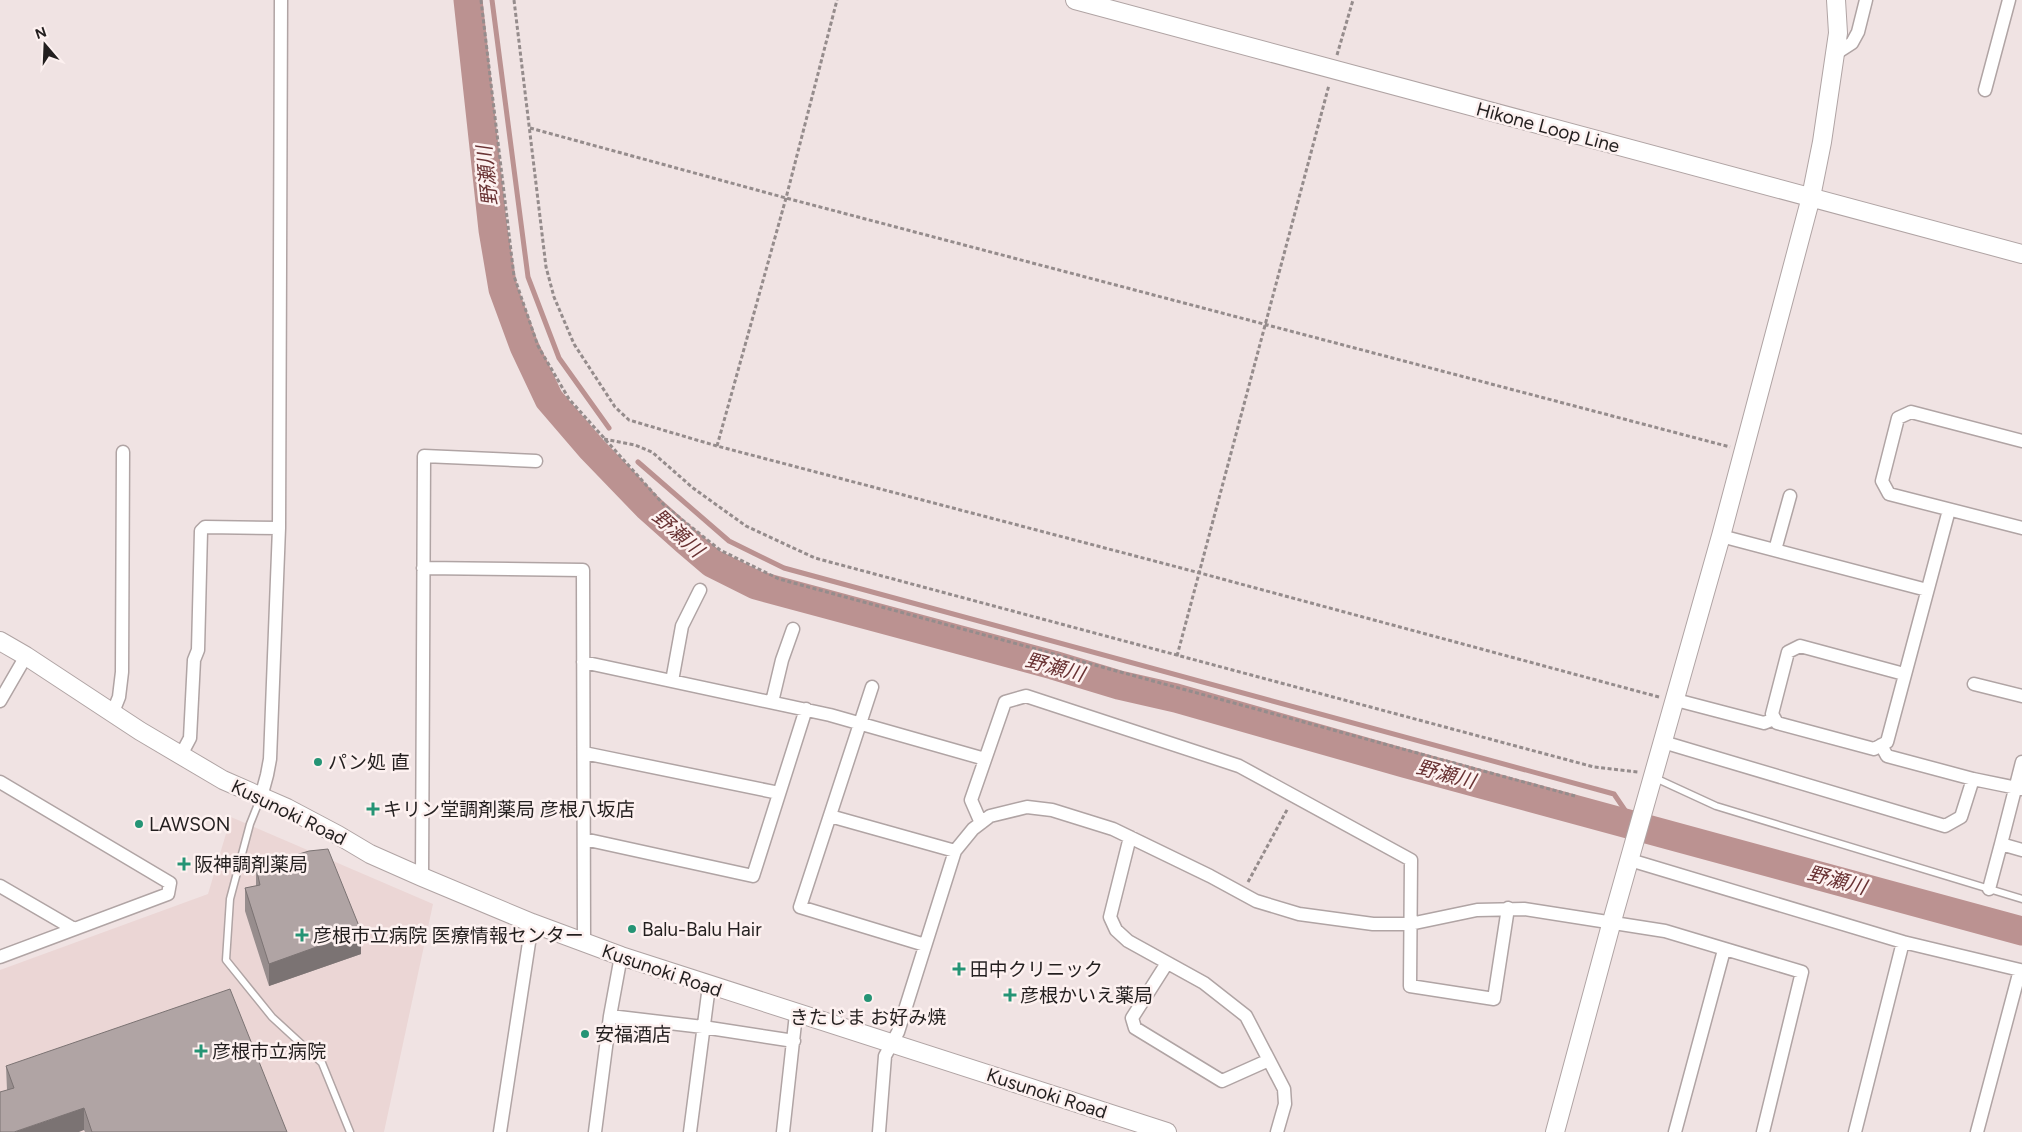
<svg xmlns="http://www.w3.org/2000/svg" width="2022" height="1132" viewBox="0 0 2022 1132" font-family="Figtree,'Noto Sans JP',sans-serif">
<style>
.built{fill:#ebd6d5}
.lines{fill:none;stroke-linecap:round;stroke-linejoin:round}
.stream{stroke:#bb9291;stroke-width:5}
.river{stroke:#bb9291;stroke-width:29}
.lane-casing{stroke:#b0a4a4;stroke-width:9}
.street-casing{stroke:#b0a4a4;stroke-width:15}
.secondary-casing{stroke:#b0a4a4;stroke-width:20}
.path{stroke:#958c8c;stroke-width:3;stroke-dasharray:4 2.5;stroke-linecap:butt}
.lane{stroke:#fff;stroke-width:6}
.street{stroke:#fff;stroke-width:12}
.secondary{stroke:#fff;stroke-width:18}
.wall{fill:#978d8d}
.shaded-wall{fill:#7b7373}
.building{fill:#b0a4a4;stroke:#7b7373}
.poi-dot{fill:#259475;stroke:#fdf1f0;stroke-width:2}
.labels{text-anchor:middle;stroke-width:5;stroke-linejoin:round;paint-order:stroke}
.street-label{font-size:19px;fill:#231f1f;stroke:#fdf1f0}
.poi-label{font-size:19px;fill:#231f1f;stroke:#fdf1f0;text-anchor:start}
.water-label{font-size:20px;font-style:italic;fill:#6a3334;stroke:#fdf1f0}
</style>
<rect width="100%" height="100%" fill="#f0e3e3"/>
<path class="built" d="M231 817 433 904 384 1132H0V970L208 894Z"/>
<g class="lines">
<path class="stream" d="M492 0 528 277 559 358 609 428
M638 462 729 541 784 568 1614 794 1635 825"/>
<path class="river" d="M468 0 493 230 503 289 524 346 549 399 592 449 648 507 685 540 712 563 756 585 1053 665 1119 685 1176 698 1404 763 2022 931"/>
<defs>
<path id="lane" d="M1653 777 1716 806 2022 899
M260 799 250 824 230 899 226 960 272 1017 322 1063 350 1132"/>
<path id="street" d="M1835 54 1852 43 1858 32 1866 0
M1985 90 2009 0
M2022 441 1911 412 1898 418 1882 481 1889 494 2022 528
M1721 536 1927 590
M1775 550 1790 496
M423 568 583 570 584 943
M583 662 830 715 985 759
M1904 674 1800 646 1788 652 1772 714 1777 723 1874 749 1887 742 1949 510
M672 681 682 626 700 590
M1974 684 2022 696
M872 687 800 907 925 945
M1676 700 1764 723 1774 719
M0 701 26 656
M772 702 782 660 793 629
M113 712 119 697 122 672 123 452
M1663 742 1945 826 1961 817 1973 779
M1881 745 1887 756 1973 779 2022 789
M584 753 779 793
M181 755 190 738 194 660 198 650 201 531 205 527 279 528
M2022 762 2001 844 2022 850
M0 782 170 883 168 894 0 957
M261 797 267 775 270 759 279 528 281 0
M830 816 955 851
M981 823 971 800 1005 702 1026 696 1239 766 1411 860 1410 986 1494 999 1508 908
M1130 837 1110 917 1116 930 1128 941 1204 983 1246 1016 1284 1089 1285 1104 1277 1132
M584 839 753 876 806 709
M1630 860 1903 942 1855 1132
M422 877 424 456 536 461
M0 886 74 929
M1989 889 2001 844
M1903 942 2020 970 1977 1132
M1167 963 1132 1018 1135 1028 1222 1081 1269 1060
M610 1016 703 1027 794 1041
M500 1132 532 923
M595 1132 610 1016 621 956
M690 1132 709 986
M783 1132 796 1014
M879 1132 885 1056 898 1032 955 851 973 829 990 816 1027 807 1052 810 1113 829 1210 876 1256 901 1299 914 1373 924H1410L1477 910 1524 909 1665 931 1802 972 1763 1132
M1675 1132 1724 950"/>
<path id="secondary" d="M1075 0 2022 254
M0 641 26 656 140 731 223 780 287 808 338 835 370 854 422 877 532 923 621 956 1167 1132
M1555 1132 1612 921 1721 536 1811 197 1822 142 1838 33 1836 0"/>
</defs>
<use href="#lane" class="lane-casing"/>
<use href="#street" class="street-casing"/>
<use href="#secondary" class="secondary-casing"/>
<path class="path" d="M481 0 514 276 538 346 569 399 665 506 720 550 779 579 1575 796
M514 0 546 267 554 297 574 344 615 407 629 420 717 446 1200 573 1659 697
M1337 55 1353 0
M530 128 786 198 1730 447
M604 439 635 445 652 452 693 488 746 526 815 558 1594 767 1638 772
M717 446 786 198 837 0
M1177 656 1329 85
M1248 882 1288 808"/>
<use href="#lane" class="lane"/>
<use href="#street" class="street"/>
<use href="#secondary" class="secondary"/>
</g>
<path class="wall" d="M256 867 361 954 269 986 245 911V888L256 886Z
M6 1066 287 1132H85L84 1130 7 1090Z"/>
<path class="shaded-wall" d="M361 931V954L269 986V964Z
M84 1108V1130L79 1132H14Z"/>
<path class="building" d="M328 849 361 931 269 964 245 888 260 885 256 867 309 851Z
M230 989 287 1132H92L84 1108 14 1132H0V1092L14 1088 6 1066Z"/>
<g class="poi-dot">
<circle cx="318" cy="762" r="5"/>
<path d="M370.5 801.5h5v5h5v5h-5v5h-5v-5h-5v-5h5z"/>
<circle cx="139" cy="824" r="5"/>
<path d="M181.5 856.5h5v5h5v5h-5v5h-5v-5h-5v-5h5z"/>
<circle cx="632" cy="929" r="5"/>
<path d="M299.5 927.5h5v5h5v5h-5v5h-5v-5h-5v-5h5z"/>
<path d="M956.5 961.5h5v5h5v5h-5v5h-5v-5h-5v-5h5z"/>
<path d="M1007.5 987.5h5v5h5v5h-5v5h-5v-5h-5v-5h5z"/>
<circle cx="868" cy="998" r="5"/>
<circle cx="585" cy="1034" r="5"/>
<path d="M198.5 1043.5h5v5h5v5h-5v5h-5v-5h-5v-5h5z"/>
</g>
<g class="labels">
<g class="street-label">
<text transform="translate(1548 127) rotate(15)" y="7">Hikone Loop Line</text>
<text transform="translate(289 812) rotate(26)" y="7">Kusunoki Road</text>
<text transform="translate(662 970) rotate(19)" y="7">Kusunoki Road</text>
<text transform="translate(1047 1093) rotate(18)" y="7">Kusunoki Road</text>
</g>
<g class="poi-label">
<text x="328" y="769">パン処 直</text>
<text x="383" y="816">キリン堂調剤薬局 彦根八坂店</text>
<text x="149" y="831">LAWSON</text>
<text x="194" y="871">阪神調剤薬局</text>
<text x="642" y="936">Balu-Balu Hair</text>
<text x="313" y="942">彦根市立病院 医療情報センター</text>
<text x="970" y="976">田中クリニック</text>
<text x="1020" y="1002">彦根かいえ薬局</text>
<text x="868" y="1024" text-anchor="middle">きたじま お好み焼</text>
<text x="595" y="1041">安福酒店</text>
<text x="212" y="1058">彦根市立病院</text>
</g>
<g class="water-label">
<text transform="translate(487 176) rotate(-96)" y="7">野瀬川</text>
<text transform="translate(678 533) rotate(42)" y="7">野瀬川</text>
<text transform="translate(1055 667) rotate(15)" y="7">野瀬川</text>
<text transform="translate(1446 774) rotate(15)" y="7">野瀬川</text>
<text transform="translate(1837 880) rotate(15)" y="7">野瀬川</text>
</g>
</g>
<g transform="translate(45 45) rotate(341)" stroke="#fdf1f0" stroke-width="4" paint-order="stroke">
<path d="M0-4L9 19L0 12L-9 19Z" fill="#231f1f"/>
<text y="-8" font-size="14" font-weight="bold" text-anchor="middle" fill="#231f1f">N</text>
</g>
</svg>
